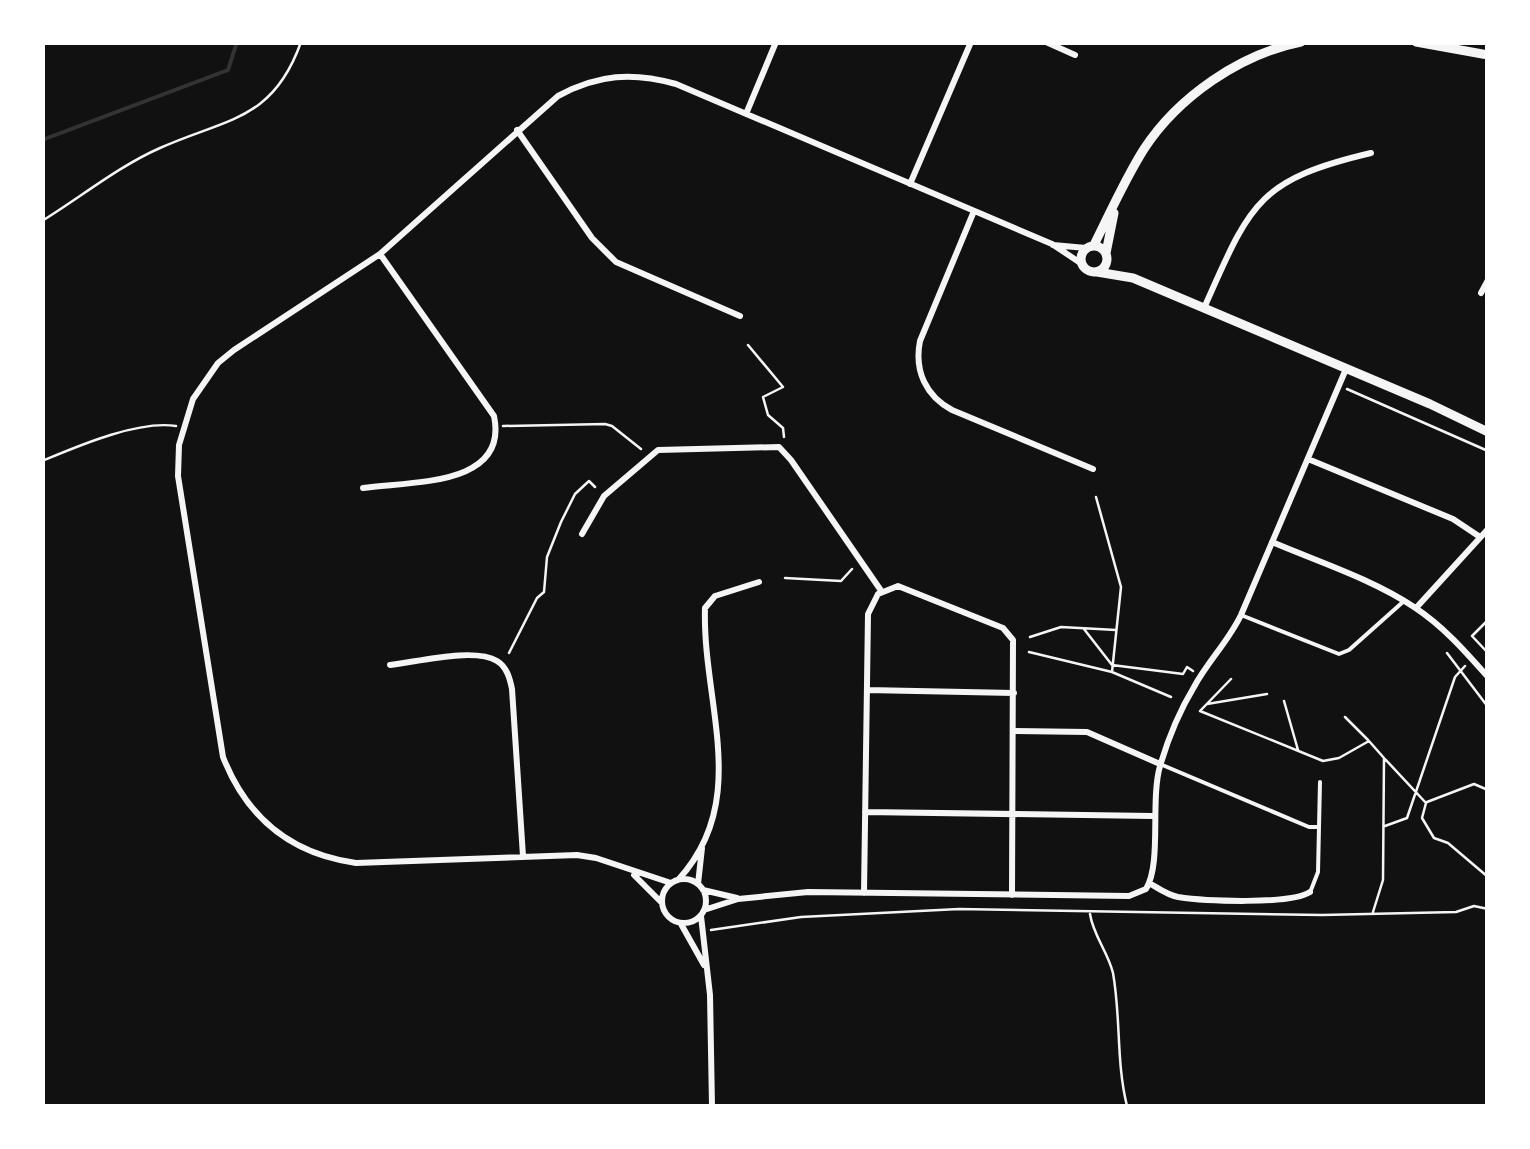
<svg xmlns="http://www.w3.org/2000/svg" width="1530" height="1149" viewBox="0 0 1530 1149" font-family="'Titillium Web',sans-serif">
<style>
.lines{fill:none;stroke-linecap:round;stroke-linejoin:round}
.stream{stroke:#333;stroke-width:4}
.path{stroke:#f5f5f5;stroke-width:2.5}
.service{stroke:#f5f5f5;stroke-width:4}
.minor{stroke:#f5f5f5;stroke-width:6}
.tertiary{stroke:#f5f5f5;stroke-width:9}
</style>
<rect width="100%" height="100%" fill="#111"/>
<g class="lines">
<path class="stream" d="M42 140 228 70 237 42"/>
<path class="path" d="M42 221C81 197 119 166 160 148 227 118 273 121 301 42
M748 345 783 387 763 397 768 415 783 428 784 437
M1347 389 1488 451
M503 426 605 424 612 426 641 449
M42 461C78 446 138 420 176 426
M1096 497 1121 587 1112 672
M785 578 841 581 852 569
M1488 620 1472 636 1488 653
M1084 629 1112 665 1183 674 1187 667 1193 671
M1030 637 1061 627 1116 630
M1029 652 1112 672 1171 697
M509 653 537 598 544 592 547 557 561 522 575 494 589 481 595 487
M1447 653 1488 707
M1231 679 1200 711 1323 761 1339 758 1369 741 1384 758 1383 880 1373 912
M1284 701 1298 750
M1207 704 1267 694
M1345 717 1368 740
M1385 759 1426 803
M1427 802 1474 784 1488 790
M1426 803 1422 818 1434 838 1448 843 1488 877
M1385 826 1407 818 1455 677 1465 666
M1090 914C1093 935 1108 952 1113 973 1121 1017 1116 1062 1127 1106
M711 930 801 917 959 909 1322 915 1456 912 1474 906 1488 909"/>
<path class="service" d="M1241 615 1339 654 1349 650 1404 601
M1160 764 1309 827H1318
M1311 890 1318 872 1320 782"/>
<path class="minor" d="M1046 42 1075 55
M746 114 776 42
M517 130 592 238 616 262 740 316
M910 184 971 42
M974 211 920 341C914 371 926 396 952 410L1093 469
M1053 245 1086 248
M1481 293 1488 280
M1204 308C1250 205 1256 180 1371 153
M1308 459 1453 519 1480 537
M363 488C411 481 509 487 494 416L380 254
M582 534 604 496 658 450 779 447 791 460 882 592
M1272 542C1319 562 1372 579 1414 607 1443 626 1465 651 1488 677
M1416 608 1488 529
M390 665C417 662 474 647 497 661 507 667 510 679 512 689L523 856
M867 690 1014 693
M1013 731 1087 732 1160 764
M865 812 1153 816
M634 875 662 903
M662 901a22 22 0 1 1 44 0a22 22 0 1 1-44 0Z
M678 880C752 800 702 703 705 608L715 596 759 582
M671 883 596 858 577 855 356 863C291 854 247 818 223 757L178 476 179 445 193 399 218 363 234 350 380 254 558 96C598 74 633 72 676 84L1052 244 1082 264
M1149 883C1158 888 1167 895 1178 897 1204 901 1290 905 1310 892
M698 884 702 848
M703 890 737 898
M864 893 868 614 878 594 898 586 1003 628 1013 640 1012 895
M704 910 738 899 808 892 1129 896 1146 889C1162 863 1150 801 1160 766 1168 739 1180 710 1194 687 1208 661 1228 642 1241 615L1346 369
M701 916 710 995 712 1106
M681 924 704 965"/>
<path class="tertiary" d="M1416 42 1488 55
M1094 245C1110 213 1125 179 1144 149 1178 97 1240 54 1301 42
M1081 259a13 13 0 1 1 26 0a13 13 0 1 1-26 0Z
M1106 253 1114 213
M1097 272 1133 278 1430 404 1488 432"/>
</g>
<rect width="1530" height="1149" fill="none" stroke="#ffffff" stroke-width="90"/>
</svg>
